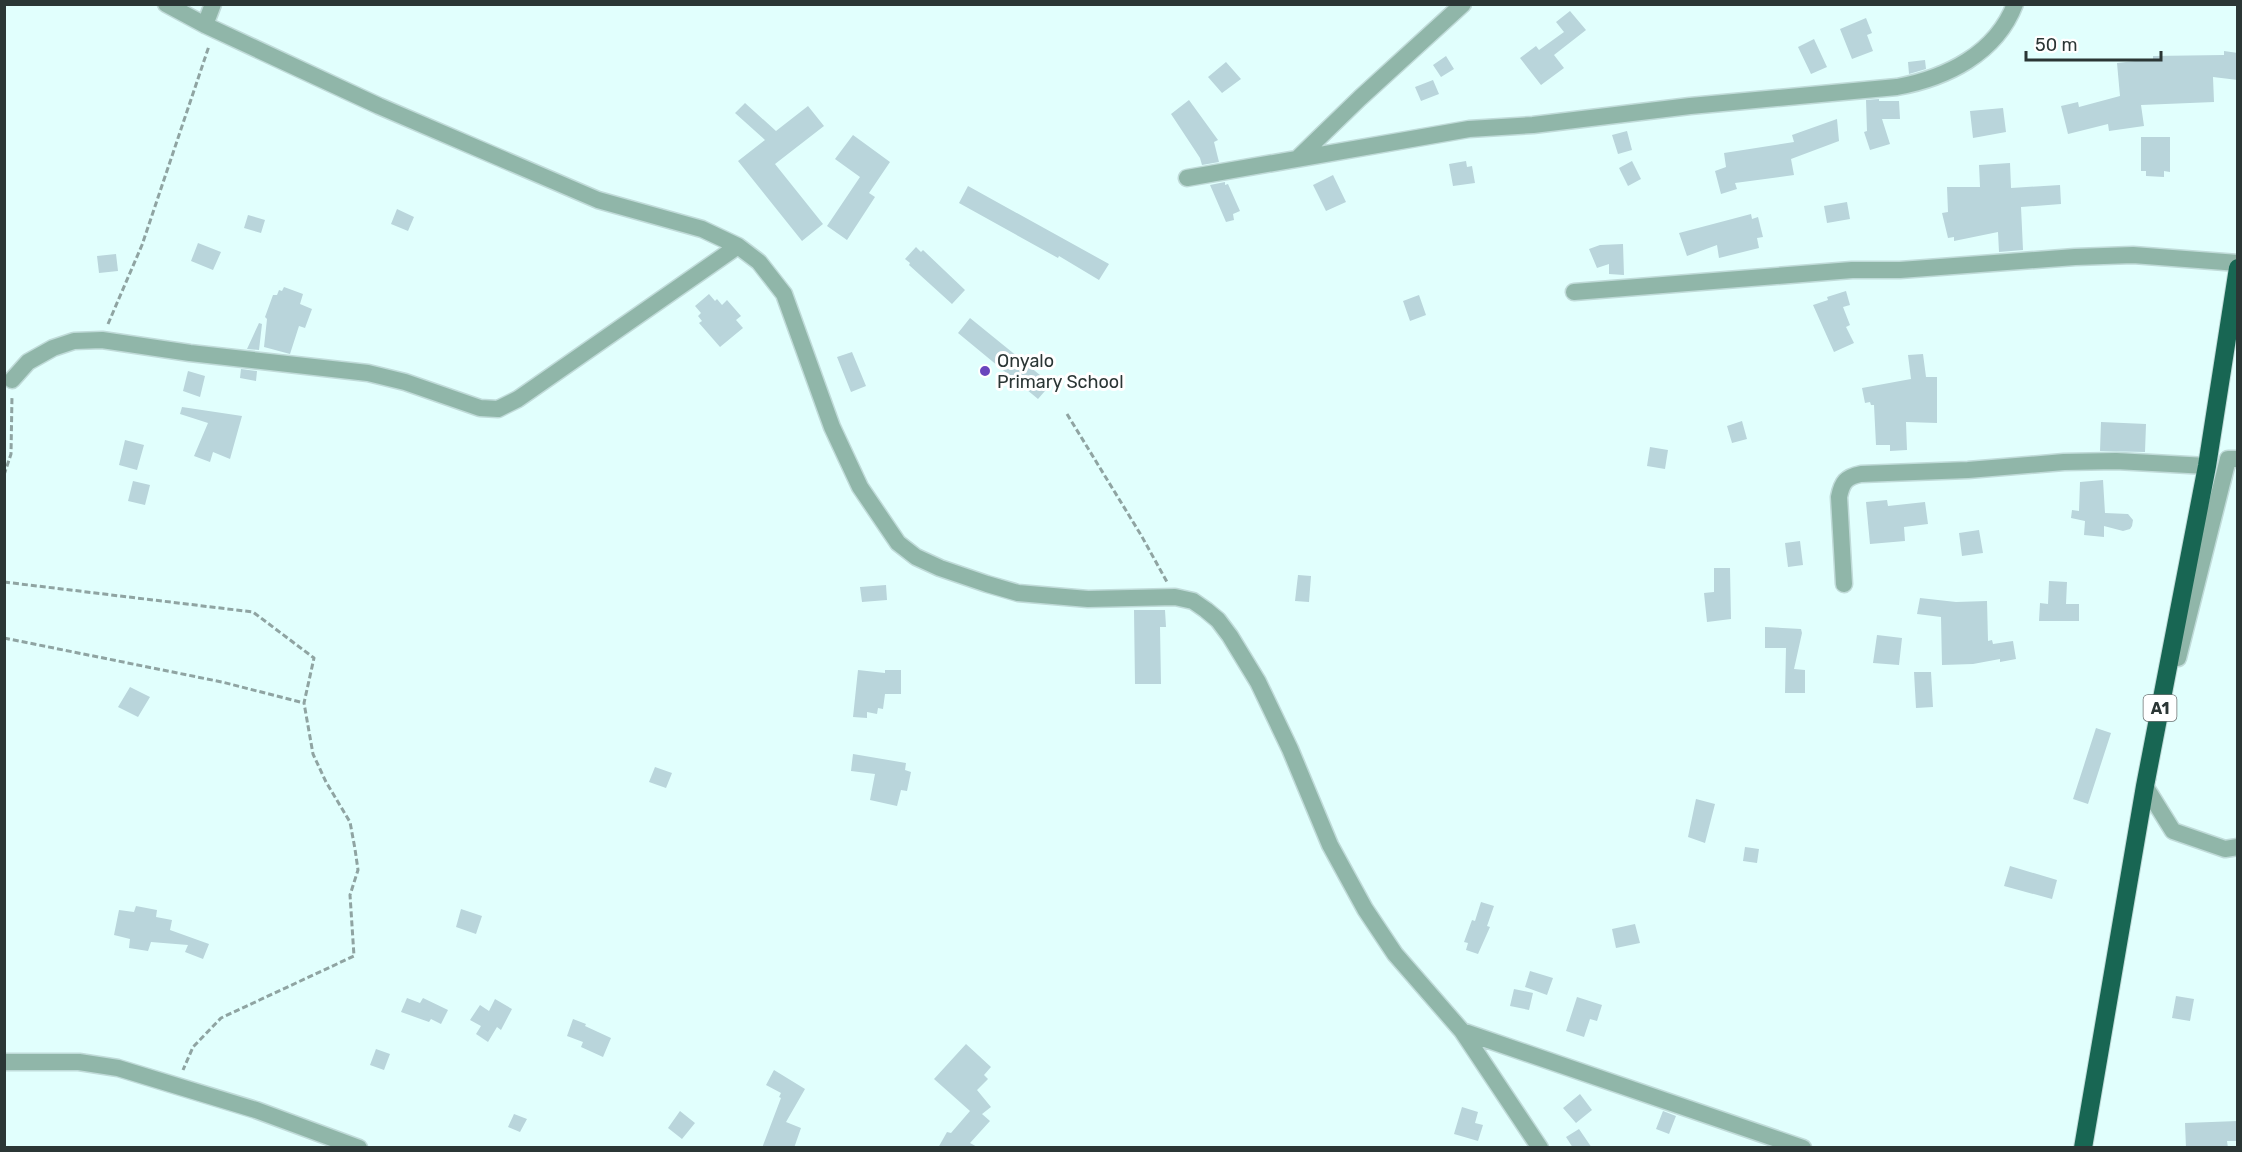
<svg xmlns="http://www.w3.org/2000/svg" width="2242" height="1152" viewBox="0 0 2242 1152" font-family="Rubik,sans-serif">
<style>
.building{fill:#b9d5db}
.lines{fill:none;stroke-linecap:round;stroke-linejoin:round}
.street-casing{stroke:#c0dbd9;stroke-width:19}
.highway-casing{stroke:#c0dbd9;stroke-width:20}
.path{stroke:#8fa4a2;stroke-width:3;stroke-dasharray:6 3;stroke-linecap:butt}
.street{stroke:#90b6a9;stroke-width:16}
.highway{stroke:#186653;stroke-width:18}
.poi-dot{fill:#6945bd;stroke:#fff;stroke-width:2}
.labels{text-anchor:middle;stroke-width:6;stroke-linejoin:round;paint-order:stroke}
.shield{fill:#fff;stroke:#6b7272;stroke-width:1.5}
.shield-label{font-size:16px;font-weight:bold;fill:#2b3635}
.poi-label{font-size:18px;fill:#2b3635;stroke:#fff;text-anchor:start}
</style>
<rect width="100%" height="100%" fill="#e1fffd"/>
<path class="building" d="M1570 11 1586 30 1554 55 1564 68 1541 85 1520 58 1536 46 1539 50 1564 32 1556 22Z
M1866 18 1872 33 1867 35 1873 51 1852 59 1840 29Z
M1814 39 1827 67 1811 74 1798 47Z
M2224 51 2238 53V80L2213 77 2214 102 2141 105 2144 126 2109 131 2108 124 2068 134 2061 106 2078 102 2079 107 2120 96 2117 63 2153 59V56L2224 55Z
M1446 56 1454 69 1441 77 1433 65Z
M1925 60 1926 69 1909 74 1908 62Z
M1226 62 1241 79 1222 93 1208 77Z
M1433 80 1439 94 1421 101 1415 87Z
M1879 99V101H1899L1900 119H1882L1890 144 1870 150 1864 132 1867 131 1866 100Z
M1189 100 1218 140 1214 142 1219 162 1202 165 1200 158 1171 114Z
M745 103 776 131 808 106 824 126 775 164 823 224 802 241 738 161 765 140 735 113Z
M2003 108 2006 132 1973 138 1970 111Z
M1837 119 1839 141 1791 159 1794 175 1735 183 1737 189 1721 194 1715 171 1726 167 1724 153 1794 142 1792 135Z
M1627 131 1632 150 1618 154 1612 135Z
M853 135 890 162 869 193 875 197 847 240 827 226 860 177 835 159Z
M2141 137H2170V172L2164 171V177L2146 176V171H2141Z
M1466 161 1467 167 1472 166 1475 183 1453 186 1449 164Z
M1632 161 1641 179 1628 186 1619 168Z
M2010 163 2011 188 2060 185 2061 204 2021 207 2023 250 1999 252 1998 232 1954 241V237L1948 238 1942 213 1948 212 1947 187H1980L1979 165Z
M1333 175 1346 202 1326 211 1313 185Z
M1225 182V185L1228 184 1240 211 1233 214 1234 220 1226 222 1210 185Z
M968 186 1109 264 1099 280 1059 256 1058 258 959 203Z
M1847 202 1850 219 1827 223 1824 206Z
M397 209 414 217 408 231 391 224Z
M1751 214 1752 219 1758 217 1763 237 1757 238 1759 248 1719 258 1717 245 1687 256 1679 233Z
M248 215 265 220 261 233 244 228Z
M198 243 221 252 213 270 191 261Z
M1623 244 1624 275 1609 274V264L1597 268 1589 249 1600 245Z
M916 247 921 252 923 250 965 290 952 304 909 265 910 263 905 259Z
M116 254 118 271 99 273 97 256Z
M284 287 303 294 300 304 312 309 305 328 299 326 290 354 264 347 267 319 265 317 273 295H277L279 290 282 291Z
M1846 291 1850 305 1843 307 1850 325 1846 327 1854 343 1834 352 1813 305 1828 300 1827 297Z
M709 294 715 301 717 299 722 305 727 300 741 316 736 320 743 328 720 347 699 323 702 321 698 316 701 313 695 306Z
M1419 295 1426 315 1410 321 1403 301Z
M970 318 1051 384 1038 399 958 333Z
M259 323 262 324 259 350 247 349Z
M852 352 866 386 851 392 837 357Z
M1923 354 1926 377H1937V423L1906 422 1907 450 1890 451V445H1876L1874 405H1871L1870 402 1865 403 1862 388 1911 379 1908 355Z
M241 369 257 371 256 381 240 378Z
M188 371 205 376 200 397 183 391Z
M182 407 242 416 230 459 213 452 210 462 194 456 208 423 180 414Z
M1742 421 1747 439 1732 443 1727 426Z
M2101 422 2146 424 2145 452 2100 451Z
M125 440 144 445 137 470 119 465Z
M1650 447 1668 450 1665 469 1647 466Z
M2103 480 2105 513 2128 514 2133 520 2132 526 2130 529 2123 531 2104 526V537L2084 535 2085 521 2071 518 2072 510 2079 511 2080 482Z
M133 481 150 485 145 505 128 501Z
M1887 500 1888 506 1925 502 1928 524 1904 527 1905 541 1870 544 1866 502Z
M1979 530 1983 553 1962 556 1959 533Z
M1800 541 1803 565 1788 567 1785 543Z
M1714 568H1730L1731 619 1707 622 1704 593 1714 592Z
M1298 575 1311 576 1309 602 1295 601Z
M2049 581 2067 582 2066 604H2079V621H2039L2040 603 2048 604Z
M886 585 887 600 862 602 860 587Z
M1920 598 1956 602 1987 601 1988 641 1992 640 1993 644 2013 641 2016 659 2000 662V659L1973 664 1942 665 1941 617 1917 614Z
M1134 610H1165L1166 627H1160L1161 684H1135Z
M1765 627 1801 629 1802 633 1794 669 1805 670V693H1785L1786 648H1765Z
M1877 635 1902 638 1899 665 1873 663Z
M858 670 885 673V670H901V694H885L883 709 878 708 877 714 867 712V718L853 717Z
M1914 672H1931L1933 707 1916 708Z
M130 687 150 697 138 717 118 707Z
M2096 728 2111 733 2088 804 2073 799Z
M853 754 906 763 905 770 911 772 907 791 901 790 897 806 870 800 875 774 851 771Z
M655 767 672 773 666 788 649 782Z
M1696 799 1715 804 1705 843 1688 837Z
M1745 847 1759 849 1757 863 1743 861Z
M2010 866 2057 880 2052 899 2004 886Z
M1481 902 1494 906 1487 926 1490 927 1478 954 1466 950 1468 943 1464 942 1472 920 1475 921Z
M136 906 157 910 156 917 172 920 170 930 209 944 203 959 185 952 188 945 151 942 148 951 129 948 130 939 114 935 119 910 134 912Z
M461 909 482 916 476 934 456 927Z
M1635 924 1640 943 1616 948 1612 929Z
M1530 971 1553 978 1547 995 1525 987Z
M1514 989 1533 993 1529 1010 1510 1006Z
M2176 996 2194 999 2190 1021 2172 1018Z
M1577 997 1602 1005 1597 1021 1590 1019 1584 1037 1566 1031Z
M407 998 420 1003 423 998 448 1010 441 1024 431 1019 429 1022 401 1012Z
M495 999 512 1009 501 1030 497 1027 488 1042 476 1034 481 1026 470 1020 480 1005 489 1011Z
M573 1019 586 1024 585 1026 611 1038 603 1057 581 1047 583 1042 567 1036Z
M966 1044 991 1067 984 1075 988 1079 977 1090 991 1107 982 1114 990 1121 970 1143 979 1148H938L947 1132 951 1133 970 1111 934 1079Z
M376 1049 390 1054 384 1070 370 1065Z
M774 1070 805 1089 786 1122 801 1128 794 1148H762L781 1098 779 1097 781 1093 766 1085Z
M1580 1094 1592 1110 1576 1123 1563 1108Z
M1462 1107 1478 1112 1475 1123 1483 1125 1478 1141 1454 1134Z
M680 1111 695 1123 682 1139 668 1128Z
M1663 1111 1676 1116 1669 1134 1656 1129Z
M514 1114 527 1119 520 1132 508 1127Z
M2238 1121V1141H2227L2228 1148H2186L2185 1123Z
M1579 1129 1592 1148H1573L1566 1137Z"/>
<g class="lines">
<defs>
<path id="street" d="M166 4 205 25 379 106 598 200 702 229 738 246 759 262 784 294 832 427 860 487 898 543 916 557 940 568 987 584 1018 593 1088 599 1175 597 1193 601 1206 610 1218 620 1230 636 1258 682 1290 749 1330 845 1365 909 1395 954 1462 1031 1540 1148
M205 25 213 4
M1297 159 1360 98 1463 4
M1187 178 1469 129 1533 125 1690 106 1897 87C1946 78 1996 54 2015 4
M1574 292 1852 270H1900L2075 257 2133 255 2238 263
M12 380 28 362 53 348 74 341 102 340 190 353 368 373 405 382 480 408 498 409 518 399 738 246
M1844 584 1839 497C1842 482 1846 477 1861 474L1968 470 2064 462 2116 461 2207 466
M2178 658 2228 459H2238
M2147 779 2145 786 2173 831 2225 849 2238 847
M1462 1031 1803 1148
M4 1062H79L118 1068 256 1110 359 1148"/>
<path id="highway" d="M2083 1148 2145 786 2207 466 2238 268"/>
</defs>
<use href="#street" class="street-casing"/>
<use href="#highway" class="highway-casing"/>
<path class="path" d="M108 324 142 245 209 46
M1067 414 1141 535 1167 582
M4 475 11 454 12 396
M4 582 253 612 314 658 304 703 313 754 326 782 350 822 355 849 358 870 350 895 354 956 221 1018 193 1047 183 1070
M4 638 222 682 304 703"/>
<use href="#street" class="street"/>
<use href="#highway" class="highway"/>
</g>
<circle class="poi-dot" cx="985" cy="371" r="6"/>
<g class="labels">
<rect class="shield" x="2143.5" y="695" width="33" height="26" rx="4.5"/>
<g class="shield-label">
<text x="2160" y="714">A1</text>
</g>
<g class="poi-label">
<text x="997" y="367">Onyalo<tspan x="997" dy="21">Primary School</tspan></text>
</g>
</g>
<rect width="2242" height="1152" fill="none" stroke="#2b3635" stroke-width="12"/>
<path d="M2026 51v9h135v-9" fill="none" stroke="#2b3635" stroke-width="3"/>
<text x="2035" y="51" font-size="18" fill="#2b3635" stroke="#ffffff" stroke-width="4.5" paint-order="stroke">50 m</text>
</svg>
